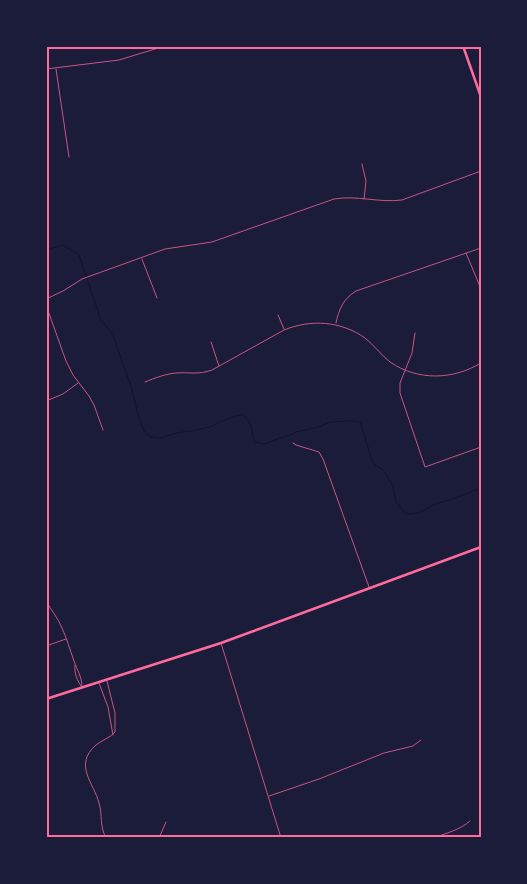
<svg xmlns="http://www.w3.org/2000/svg" width="527" height="884" viewBox="0 0 527 884" font-family="'Exo 2',sans-serif">
<style>
.lines{fill:none;stroke-linecap:round;stroke-linejoin:round}
.stream{stroke:#12122b;stroke-width:1}
.minor{stroke:#c65784;stroke-width:1}
.secondary{stroke:#ff6b9d;stroke-width:2.5}
.primary{stroke:#ff6b9d;stroke-width:2.5}
.neatline{fill:none;stroke:#ff6b9d;stroke-width:2}
</style>
<rect width="100%" height="100%" fill="#1b1b3a"/>
<g class="lines">
<path class="stream" d="M46 250 63 245 79 255 101 320 110 331 116 343 124 367 132 389 138 415 144 431 150 437 161 438 176 433 191 431 210 427 227 419 243 414 251 425 254 442 264 444 277 439 291 435 296 432 319 427 330 422 350 421 360 422 373 463 384 471 393 486 396 502 406 514 419 513 435 504 453 499 481 488"/>
<path class="minor" d="M46 69 119 60 165 46
M56 69 69 157
M362 164 366 181 364 199
M466 253 481 289
M142 259 157 298
M46 299 63 291 82 279 165 249 212 242 334 199C357 195 379 203 402 200L481 171
M46 305 66 361 73 375 89 396 94 405 103 430
M278 315 284 329
M336 323C339 309 343 299 356 291L481 248
M415 333 412 353 400 383V393L425 467 481 447
M211 342 219 366
M145 382C155 378 165 374 176 373 190 372 198 375 212 370L284 330C311 319 341 321 365 338 374 345 381 355 390 362 418 381 453 380 481 363
M46 401 63 394 78 383
M293 443 296 445 319 452 323 459 369 587
M46 601C51 610 58 618 62 628 67 639 70 650 74 661 77 670 82 677 82 687
M221 643 281 838
M46 646 66 639
M75 665C74 673 77 681 82 687
M99 683 108 707 113 735
M269 796 319 779 384 753 413 746 421 740
M106 838C99 825 103 816 99 803 94 783 73 765 96 745 102 740 110 738 115 732V713L107 681
M159 838 166 822
M434 838C446 833 460 830 470 821"/>
<path class="secondary" d="M463 46 481 97"/>
<path class="primary" d="M46 699 221 643 481 547"/>
</g>
<rect width="527" height="884" fill="none" stroke="#1b1b3a" stroke-width="95"/>
<rect x="48" y="48" width="432" height="788" class="neatline"/>
</svg>
